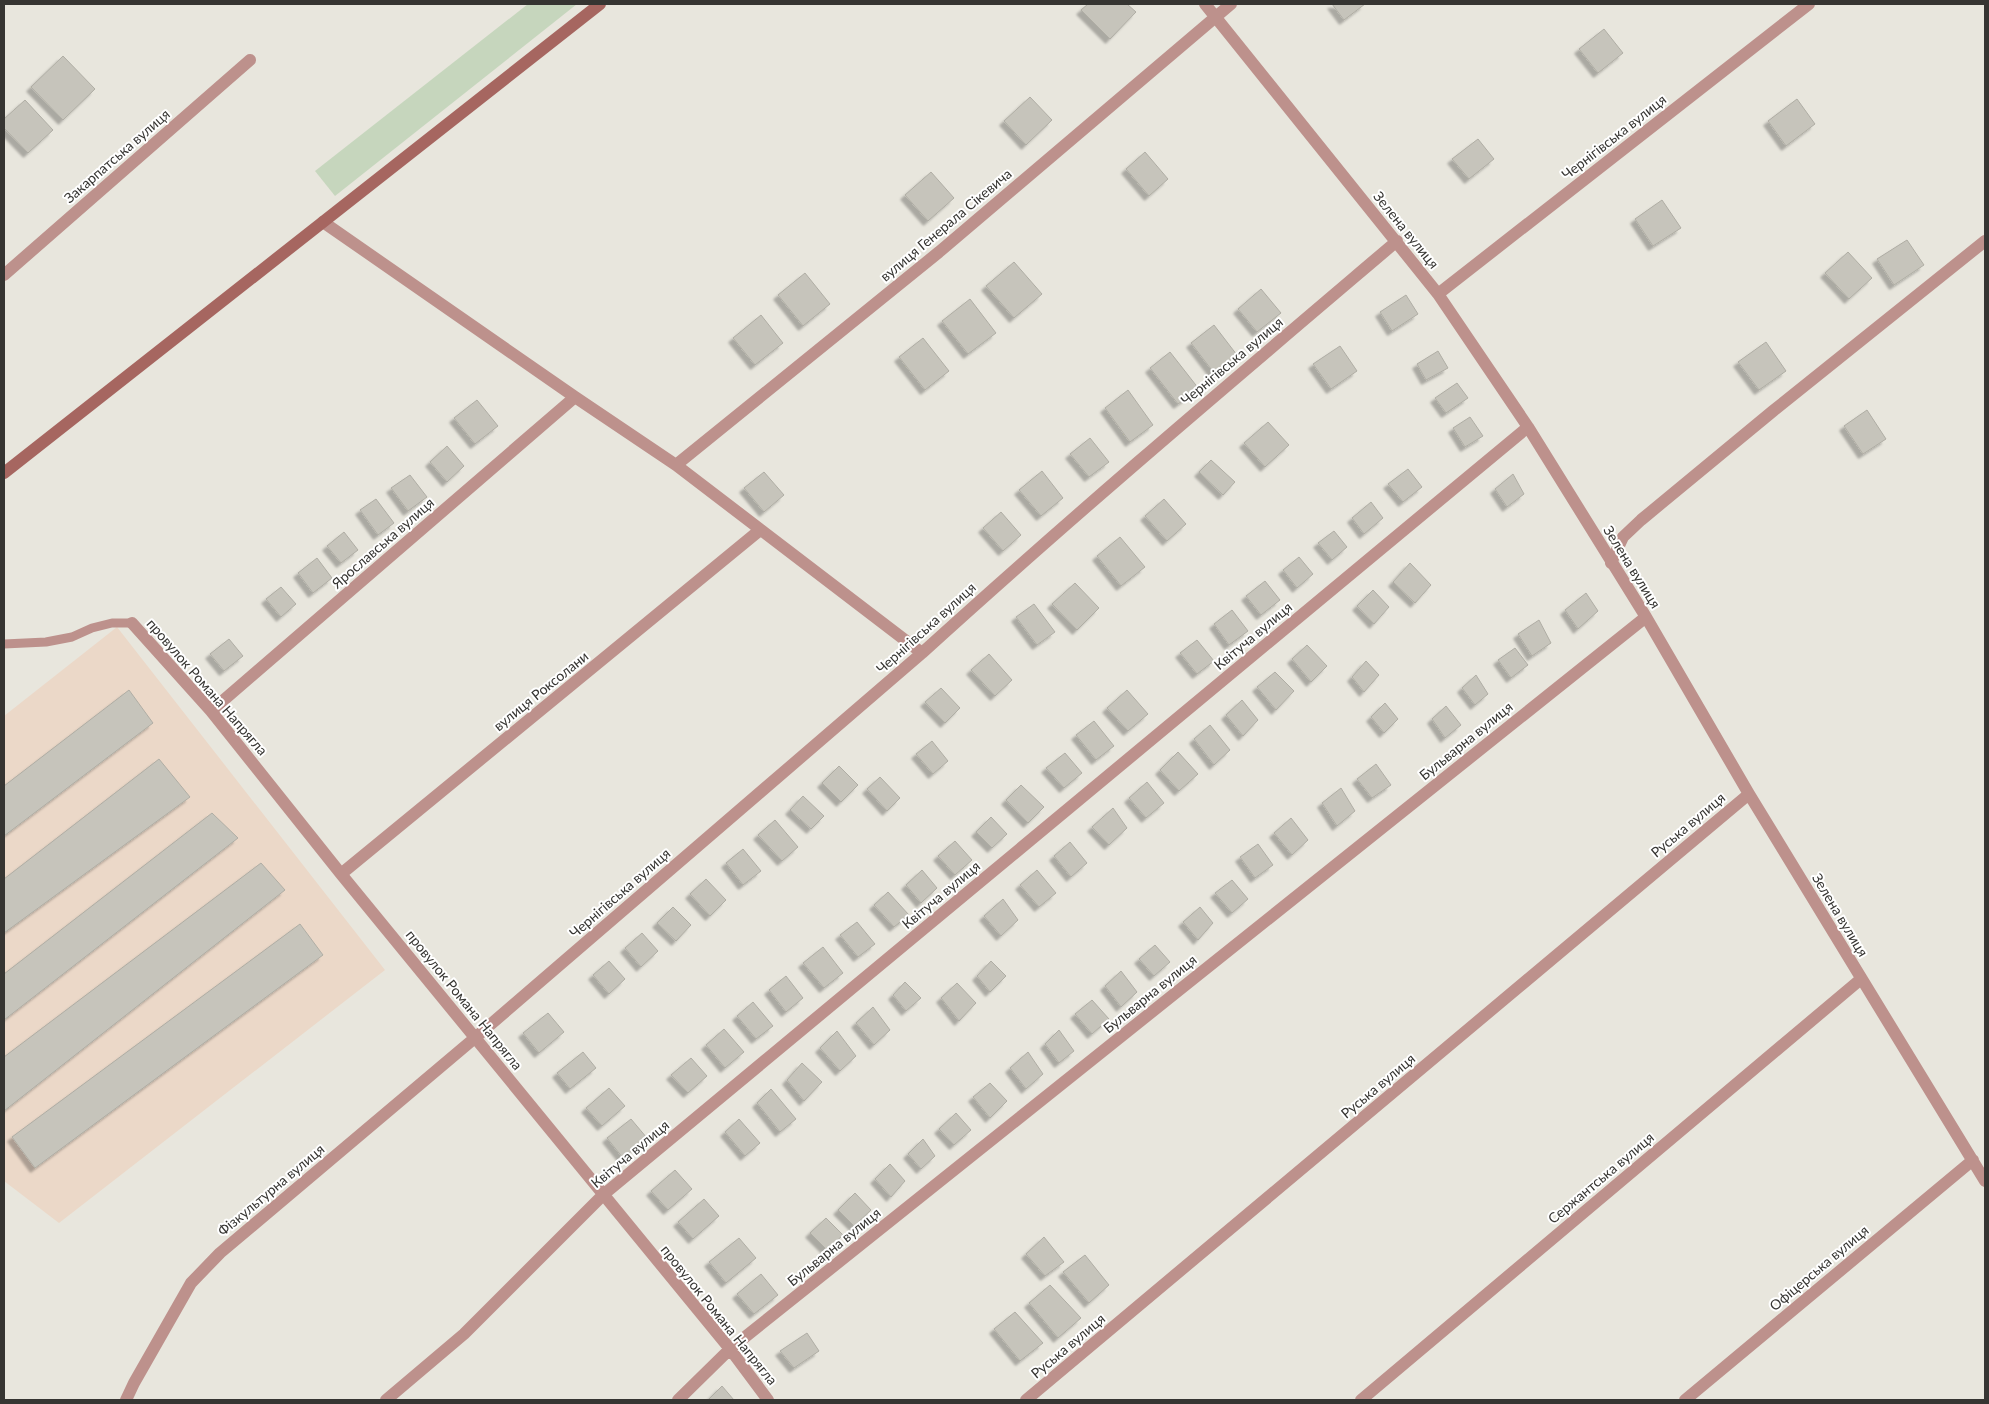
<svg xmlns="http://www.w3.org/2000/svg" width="1989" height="1404" viewBox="0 0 1989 1404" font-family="Lato,sans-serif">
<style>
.industrial{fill:#ebd8c8}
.green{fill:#c6d6bd}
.building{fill:#c6c4bb;stroke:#afada4;filter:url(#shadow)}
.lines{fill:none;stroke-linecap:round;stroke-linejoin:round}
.lane{stroke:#bd918c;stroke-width:9}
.street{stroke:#bd918c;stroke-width:12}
.secondary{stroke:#a66660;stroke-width:12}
.labels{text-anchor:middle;stroke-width:4;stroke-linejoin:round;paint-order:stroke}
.street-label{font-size:14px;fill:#363532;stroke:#fff}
</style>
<defs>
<filter id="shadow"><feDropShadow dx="-4.5" dy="4.5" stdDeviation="1" flood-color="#0004"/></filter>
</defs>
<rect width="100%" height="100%" fill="#e8e6dd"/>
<path class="industrial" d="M117 627 385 970 59 1223 4 1181V716Z"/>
<path class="green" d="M528 4H577L335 196 315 171Z"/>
<path class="building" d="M1088 4H1127L1136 12 1110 39 1081 10Z
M1332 4H1365L1344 20Z
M1604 29 1623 53 1598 73 1579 49Z
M63 56 95 89 63 120 31 87Z
M1030 97 1052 120 1026 145 1004 121Z
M1797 99 1815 124 1786 146 1768 121Z
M25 100 53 130 28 153 4 128V119Z
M1478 139 1494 159 1469 179 1452 159Z
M1145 152 1168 179 1149 196 1126 169Z
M931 172 954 198 928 221 905 195Z
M1662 200 1681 228 1653 246 1635 219Z
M1907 240 1924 265 1894 285 1877 259Z
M1848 252 1872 278 1849 299 1825 273Z
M1014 262 1042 294 1014 318 986 286Z
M805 273 830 304 803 326 778 295Z
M1261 289 1281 313 1257 332 1238 309Z
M1406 295 1418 314 1392 331 1380 312Z
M970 299 996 333 968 354 942 321Z
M761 315 783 343 755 365 733 338Z
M1214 325 1237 355 1214 373 1191 343Z
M923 338 949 371 925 390 899 357Z
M1766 342 1786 371 1759 390 1738 362Z
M1340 346 1357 371 1331 389 1313 364Z
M1438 351 1448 368 1426 380 1417 364Z
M1170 352 1199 389 1178 404 1150 368Z
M1457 383 1468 398 1446 413 1435 398Z
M1128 390 1153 425 1130 442 1105 408Z
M477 400 498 426 475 444 454 418Z
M1867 410 1886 439 1863 454 1844 426Z
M1470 417 1483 436 1465 447 1453 428Z
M1268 422 1289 445 1265 467 1244 443Z
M1090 438 1109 462 1089 477 1070 454Z
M447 446 464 466 447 482 430 462Z
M1211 460 1235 482 1223 495 1199 472Z
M1408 469 1422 487 1403 502 1388 484Z
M1042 471 1063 498 1041 516 1019 490Z
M764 472 784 495 764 512 744 488Z
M1513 474 1524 494 1507 507 1495 489Z
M410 475 427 497 408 511 391 488Z
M376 499 394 523 378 535 360 510Z
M1164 499 1186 524 1167 541 1145 516Z
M1371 502 1383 518 1364 534 1352 518Z
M1001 512 1021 535 1003 551 983 528Z
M1334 531 1347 547 1332 560 1318 543Z
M344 532 358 550 341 563 327 546Z
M1120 537 1145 567 1121 586 1097 556Z
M1299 557 1313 574 1297 588 1283 570Z
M317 558 332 578 313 593 298 573Z
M1410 563 1431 585 1415 603 1393 582Z
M1265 581 1280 600 1261 615 1246 596Z
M1075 583 1099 608 1077 630 1052 604Z
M281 587 296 604 281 617 266 599Z
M1373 590 1389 607 1374 624 1357 606Z
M1586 593 1598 611 1578 629 1565 610Z
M1034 604 1055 632 1037 645 1016 617Z
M1232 610 1248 631 1229 645 1214 624Z
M1539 620 1551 643 1532 656 1518 634Z
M229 639 243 656 224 671 210 654Z
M1197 640 1214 661 1197 674 1180 653Z
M1307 645 1327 666 1311 682 1292 659Z
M1515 648 1528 665 1511 678 1498 660Z
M989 654 1012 680 995 696 971 670Z
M1366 661 1379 675 1364 692 1352 677Z
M1275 672 1294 691 1276 710 1257 687Z
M1476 675 1488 694 1475 705 1462 688Z
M941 688 960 708 945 723 925 702Z
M129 690 153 723 4 836V786Z
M1127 690 1148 714 1128 731 1107 708Z
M1242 700 1258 720 1243 736 1226 715Z
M1385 703 1398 719 1384 733 1371 717Z
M1446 706 1461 725 1445 738 1432 719Z
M1094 721 1114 746 1096 760 1076 735Z
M1210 725 1230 750 1214 765 1194 739Z
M932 741 948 761 933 774 916 754Z
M1178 752 1198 774 1179 791 1160 770Z
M1065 753 1082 773 1064 788 1046 768Z
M159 759 190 797 4 933V879Z
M1376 764 1391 785 1372 798 1357 779Z
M839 766 858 785 841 802 822 783Z
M880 777 900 798 887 811 867 789Z
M1147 782 1164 803 1146 818 1129 798Z
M1021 785 1044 807 1028 823 1006 800Z
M1341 788 1355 811 1337 826 1322 803Z
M803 796 824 816 811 829 790 810Z
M1113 808 1127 828 1109 845 1092 827Z
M212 813 238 838 4 1020V974Z
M991 817 1007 834 992 848 976 832Z
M1291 818 1308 840 1292 855 1274 833Z
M775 820 798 847 782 861 758 835Z
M955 841 972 860 955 875 938 856Z
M1070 842 1087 863 1071 877 1054 856Z
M1258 844 1273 865 1255 878 1240 857Z
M743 849 761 871 743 885 726 863Z
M261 863 285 890 4 1111V1057Z
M922 870 937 888 921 903 906 885Z
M1037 870 1056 893 1039 907 1020 885Z
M706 879 726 900 710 916 690 894Z
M1232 880 1248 899 1232 913 1215 893Z
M888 892 909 915 894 927 874 905Z
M1003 899 1018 920 1001 936 984 916Z
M673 907 691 925 676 941 657 923Z
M1200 907 1213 923 1198 940 1183 922Z
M857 922 875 944 858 957 840 935Z
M300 924 323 955 35 1168 12 1137Z
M642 933 658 951 641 967 625 948Z
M1155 945 1170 962 1154 976 1139 959Z
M823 947 843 973 824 988 803 963Z
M609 961 625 979 609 994 593 975Z
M991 961 1006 976 990 992 977 976Z
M1121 971 1137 992 1121 1007 1105 986Z
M786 976 803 998 786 1012 769 990Z
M905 982 921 998 906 1011 893 995Z
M957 983 976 1003 959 1021 941 998Z
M1092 1000 1109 1019 1092 1034 1075 1014Z
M753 1002 773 1026 756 1039 737 1016Z
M873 1007 890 1030 874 1045 856 1023Z
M548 1013 564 1032 539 1053 523 1033Z
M724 1029 744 1052 725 1068 706 1045Z
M1059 1030 1074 1051 1059 1063 1045 1044Z
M837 1031 856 1056 840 1071 820 1048Z
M583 1052 596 1068 570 1089 557 1073Z
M1028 1052 1043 1074 1026 1089 1010 1068Z
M691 1058 707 1076 688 1093 671 1075Z
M802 1063 822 1082 804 1101 787 1080Z
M990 1083 1007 1101 990 1118 973 1097Z
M609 1088 625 1106 602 1126 586 1108Z
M771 1089 796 1119 780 1132 757 1103Z
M956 1113 971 1130 954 1145 939 1129Z
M631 1119 647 1138 623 1158 607 1138Z
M739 1119 760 1143 745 1156 725 1132Z
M923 1139 935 1156 921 1169 908 1154Z
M890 1164 905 1181 891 1197 875 1179Z
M675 1170 692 1189 668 1210 651 1191Z
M855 1193 871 1210 854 1226 838 1210Z
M704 1199 719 1216 693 1239 678 1222Z
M826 1218 843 1235 827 1250 810 1233Z
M1044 1237 1064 1262 1045 1276 1026 1254Z
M739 1238 756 1258 726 1283 709 1262Z
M1085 1255 1109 1285 1089 1303 1063 1272Z
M761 1274 778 1295 754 1314 737 1294Z
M1050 1285 1081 1318 1058 1338 1029 1303Z
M1015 1312 1043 1343 1020 1361 994 1329Z
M807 1333 819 1351 794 1368 780 1351Z
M722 1386 734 1400H708Z"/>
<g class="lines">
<path class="lane" d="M4 644 46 642 72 637 92 628 112 623H132"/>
<path class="street" d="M1205 4 1438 294 1528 427 1646 617 1749 794 1985 1181
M323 222 575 397 676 465 922 653
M4 275 250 60
M1438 294 1809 4
M676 465 939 252 1231 4
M1611 563 1623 537 1641 520 1773 411 1985 241
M132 623 211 711 341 874 730 1349 768 1400
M211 711 575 397
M341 874 760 530
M126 1400 134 1383 191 1283 220 1253 476 1037 922 653C1077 512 1237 377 1397 241
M386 1400 464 1334 603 1195 1528 427
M678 1400 730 1349 1646 617
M1026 1400 1749 794
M1361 1400 1861 979
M1685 1400 1973 1160"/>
<path class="secondary" d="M4 473 600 4"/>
</g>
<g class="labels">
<g class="street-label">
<text transform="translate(1614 137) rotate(-38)" y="5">Чернігівська вулиця</text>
<text transform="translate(117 156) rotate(-41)" y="5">Закарпатська вулиця</text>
<text transform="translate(946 225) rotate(-40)" y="5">вулиця Генерала Сікевича</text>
<text transform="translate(1406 230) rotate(51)" y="5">Зелена вулиця</text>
<text transform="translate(1232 361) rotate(-40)" y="5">Чернігівська вулиця</text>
<text transform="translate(383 543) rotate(-41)" y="5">Ярославська вулиця</text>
<text transform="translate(1632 567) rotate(58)" y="5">Зелена вулиця</text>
<text transform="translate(926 628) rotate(-42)" y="5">Чернігівська вулиця</text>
<text transform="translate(1253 636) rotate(-40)" y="5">Квітуча вулиця</text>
<text transform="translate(207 687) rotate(49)" y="5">провулок Романа Напрягла</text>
<text transform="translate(541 691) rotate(-39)" y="5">вулиця Роксолани</text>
<text transform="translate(1466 741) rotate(-39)" y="5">Бульварна вулиця</text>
<text transform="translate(1688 825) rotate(-40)" y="5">Руська вулиця</text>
<text transform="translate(620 893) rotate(-41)" y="5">Чернігівська вулиця</text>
<text transform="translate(941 895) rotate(-40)" y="5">Квітуча вулиця</text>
<text transform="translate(1840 915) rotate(59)" y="5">Зелена вулиця</text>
<text transform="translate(1150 994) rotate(-39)" y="5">Бульварна вулиця</text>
<text transform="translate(464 1000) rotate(51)" y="5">провулок Романа Напрягла</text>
<text transform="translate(1378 1086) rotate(-40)" y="5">Руська вулиця</text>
<text transform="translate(630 1154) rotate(-40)" y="5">Квітуча вулиця</text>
<text transform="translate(1601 1178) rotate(-40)" y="5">Сержантська вулиця</text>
<text transform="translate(271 1190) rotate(-40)" y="5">Фізкультурна вулиця</text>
<text transform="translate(834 1247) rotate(-39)" y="5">Бульварна вулиця</text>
<text transform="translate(1819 1268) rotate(-40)" y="5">Офіцерська вулиця</text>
<text transform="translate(719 1315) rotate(51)" y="5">провулок Романа Напрягла</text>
<text transform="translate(1068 1346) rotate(-40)" y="5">Руська вулиця</text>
</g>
</g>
<rect width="1989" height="1404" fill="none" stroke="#363532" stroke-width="10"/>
</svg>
